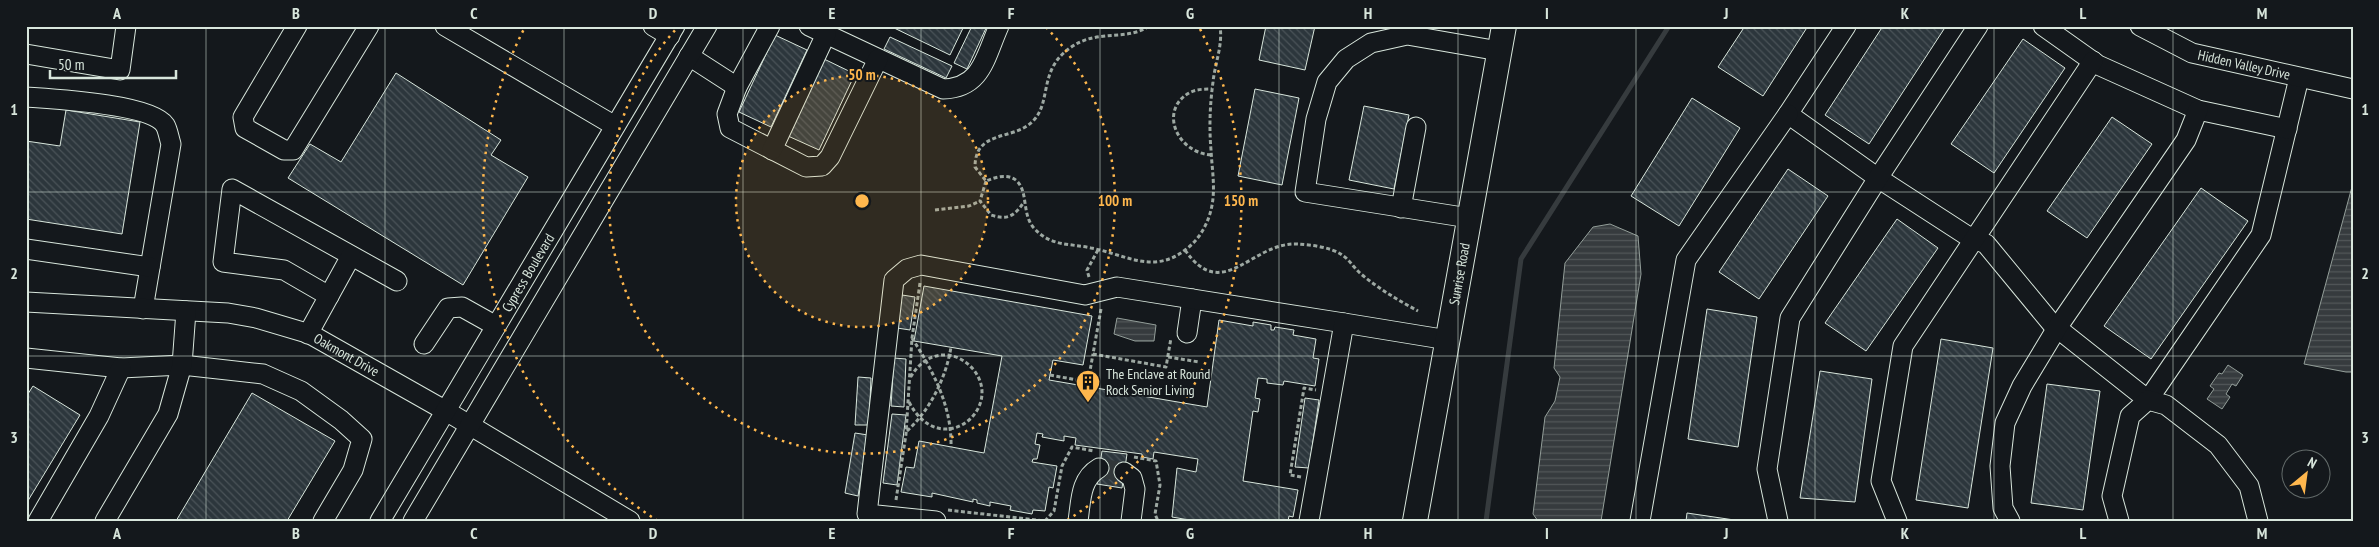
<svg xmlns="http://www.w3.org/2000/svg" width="2379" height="547" viewBox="0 0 2379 547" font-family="'PT Sans Narrow',sans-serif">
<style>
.water{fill:url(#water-rules);stroke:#939e99}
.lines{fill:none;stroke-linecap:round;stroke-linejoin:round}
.stream{stroke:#363b3e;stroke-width:5}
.building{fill:url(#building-back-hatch);stroke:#d8e6dc}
.minor-tunnel{stroke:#313739;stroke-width:19;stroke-dasharray:19 9;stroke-linecap:butt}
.minor-casing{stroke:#d8e6dc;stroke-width:21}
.major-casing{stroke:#d8e6dc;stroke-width:26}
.path{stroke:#9da8a2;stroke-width:3;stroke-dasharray:4 2.5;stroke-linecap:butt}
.minor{stroke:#14181c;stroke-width:19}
.major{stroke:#14181c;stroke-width:24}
.grid{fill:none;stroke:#d8e6dc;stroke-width:1;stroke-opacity:0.55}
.ring{fill:none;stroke:#ffb74d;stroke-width:2.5;stroke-dasharray:2.5 5}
.labels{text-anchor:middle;stroke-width:4;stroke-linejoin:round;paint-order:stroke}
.street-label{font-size:14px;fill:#d8e6dc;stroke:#14181c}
.poi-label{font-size:14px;fill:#d8e6dc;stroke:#14181c;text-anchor:start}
.centre{fill:#ffb74d;stroke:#14181c;stroke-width:2.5}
.ring-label{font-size:15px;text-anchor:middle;font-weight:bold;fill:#ffb74d;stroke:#14181c;stroke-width:4;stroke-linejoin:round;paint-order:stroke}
.neatline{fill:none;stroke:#d8e6dc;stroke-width:2}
.grid-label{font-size:16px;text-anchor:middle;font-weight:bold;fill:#d8e6dc}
</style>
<defs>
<pattern id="water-rules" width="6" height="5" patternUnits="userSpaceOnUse" patternTransform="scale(1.25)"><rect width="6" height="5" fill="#363b3e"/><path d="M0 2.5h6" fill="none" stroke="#525759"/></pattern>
<pattern id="building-back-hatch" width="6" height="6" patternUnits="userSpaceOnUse" patternTransform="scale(1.25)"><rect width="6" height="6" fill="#2c363c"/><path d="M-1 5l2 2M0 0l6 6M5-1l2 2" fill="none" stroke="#4a5358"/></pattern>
</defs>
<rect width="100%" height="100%" fill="#14181c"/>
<path class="water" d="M2353 183V372H2346L2304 364Z
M1610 224 1638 236 1641 274 1601 521H1538L1533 514 1545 417 1555 401 1560 377 1554 368 1565 263 1593 227Z
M1117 318 1156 325 1154 341H1135L1114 334Z
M2228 365 2243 375 2236 386 2232 384 2226 394 2230 397 2222 409 2207 399 2214 389 2210 386 2219 373 2222 374Z"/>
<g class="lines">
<path class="stream" d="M1486 521 1521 259 1669 26"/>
</g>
<path class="building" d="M890 26H964L950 55Z
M972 26H987L967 69 954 63Z
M1266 26H1315L1305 70 1259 60Z
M1745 26H1808L1763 96 1718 67Z
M1883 26H1946L1869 144 1825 115Z
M775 35 807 50 771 127 739 112Z
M890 37 952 66 946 78 884 49Z
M2023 39 2065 68 1994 173 1951 144Z
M824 59 855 74 819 150 788 136Z
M396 73 501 140 491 155 528 177 463 285 288 178 310 144 341 162Z
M1255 89 1299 98 1282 185 1238 176Z
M1692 98 1740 128 1679 226 1631 196Z
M1364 106 1409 115 1394 189 1349 180Z
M66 110 140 122 122 234 26 219V141L60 146Z
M2112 117 2152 144 2087 238 2047 211Z
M1788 169 1828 196 1759 299 1719 272Z
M2201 188 2248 221 2151 359 2104 326Z
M1897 219 1938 248 1866 351 1825 323Z
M924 286 1092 316 1083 365 1053 360 1049 380 1207 407 1219 320 1253 326V322L1271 325V330H1274L1275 327 1294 330 1293 335 1316 339 1313 358 1319 359 1315 386 1284 381 1283 385 1267 383V379L1258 378 1255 398 1260 399 1258 412 1253 411 1243 481 1298 490 1293 517 1289 516 1288 521H1195L1172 517 1177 468 1196 472 1198 459 1154 452 1153 459 1142 457V454L1075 445 1076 438 1064 436V441L1042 437 1043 434 1037 433 1035 444 1040 445 1037 459H1033L1032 462 1057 466 1053 488 1049 487 1045 511 1033 510 1032 514 1010 510 1011 506 990 502V506L977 503V500L973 499V502L932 493V497L901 492 906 467 914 468 919 441 984 453 1002 356 914 341Z
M902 295 915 297 910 330 897 328Z
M1707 309 1757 317 1738 447 1688 439Z
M1941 339 1993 348 1968 508 1916 500Z
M894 358 906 359 904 407 891 406Z
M1820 371 1872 379 1855 502 1800 498Z
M858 377 871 378 869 425H855Z
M2047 384 2100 391 2083 510 2031 503Z
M33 386 80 415 26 504V397Z
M252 393 335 441 287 521H176Z
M1305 398 1319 400 1309 468 1295 467Z
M892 414 906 415 897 485 883 483Z
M855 433 868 435 858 496 845 493Z
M1102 451 1127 454 1122 488 1097 484Z
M1687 513 1741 521H1686Z"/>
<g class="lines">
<path class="minor-tunnel" d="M1099 468 1124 472"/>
<defs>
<g id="minor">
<path d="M297 26 243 117 245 128 284 150H293L369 26"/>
<path d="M445 26 615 126"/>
<path d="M653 26 670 36"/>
<path d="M809 26 943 89C982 88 985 57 999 26"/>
<path d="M1846 26 1788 114 1878 178 1966 235 1986 244 2052 324 2148 400 2261 235 2299 78"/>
<path d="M2043 26 2098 65 2198 110 2287 129"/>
<path id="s1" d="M2140 26 2192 53 2353 89"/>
<path d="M26 54 120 70 126 26"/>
<path d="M689 56 737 87 770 26"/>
<path d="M737 87 727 114 730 128 806 167 822 166 830 157 878 59"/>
<path d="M26 97C53 99 151 104 165 125 168 130 169 138 171 144L143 309"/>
<path d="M772 150 826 34"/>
<path d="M1401 208 1416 127"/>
<path d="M1469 218 1305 192 1316 119 1327 82 1346 59 1371 43 1407 35 1499 51"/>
<path d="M26 249 150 267"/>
<path d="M329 296 284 270 223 262 232 189 397 281"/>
<path id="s2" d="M26 302 228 313 256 318 310 334 446 411 630 521"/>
<path d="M1187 333 1192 299"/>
<path d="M308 334 351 256"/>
<path d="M424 344 448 308 462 307 496 326"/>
<path d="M26 358 121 368 182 365 263 374 301 391 341 420 362 439 353 470 323 521"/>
<path d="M1124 472 1132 478 1135 489 1131 521"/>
<path d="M38 521 99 416 121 368"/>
<path d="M105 521 168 414 182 365 186 311"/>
<path id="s3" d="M380 521 675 26"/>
<path d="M413 521 707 26"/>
<path d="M936 521 867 514 894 280 907 269 921 265 1085 295 1117 287 1344 323"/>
<path d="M1078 521C1081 501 1080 479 1099 468"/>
<path d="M1309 521 1344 323 1448 340"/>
<path d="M1640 521 1686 260 1788 114"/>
<path d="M1778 521 1767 469 1790 318 1878 178 1978 26"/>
<path d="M1897 521 1881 481 1903 346 2093 61"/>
<path d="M2010 521 2003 508 2000 466 2005 423 2022 386 2057 328 2186 140 2198 110"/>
<path d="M2119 521 2112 496 2130 416 2148 400 2166 405 2218 445 2249 486 2258 521"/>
</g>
<g id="major">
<path id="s4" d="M1415 521 1504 26"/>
</g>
</defs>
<use href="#minor" class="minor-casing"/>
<use href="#major" class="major-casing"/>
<path class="path" d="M1149 26C1126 42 1097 28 1070 48 1038 70 1052 102 1033 121 1014 141 975 129 975 167L986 181C996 177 1008 173 1017 181 1028 192 1022 213 1033 227 1050 247 1069 243 1091 248 1124 254 1153 275 1185 250 1198 241 1207 226 1211 210 1216 190 1212 170 1211 150 1209 127 1210 104 1213 82 1215 63 1223 45 1220 26
M1211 155C1176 152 1159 110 1189 93 1196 89 1205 89 1212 89
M986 181 980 201 991 215C1007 220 1014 217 1024 202
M935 210 969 206 980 201
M1185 250C1223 305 1252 241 1298 244 1311 245 1331 247 1342 255 1349 259 1354 268 1361 274 1379 289 1398 300 1418 311
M1089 277 1087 270 1098 250
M1101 309 1093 354 1166 367 1171 338
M912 338C933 371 952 406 951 447
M1168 357 1199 362
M1050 375 1088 382 1093 354
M909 402C940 462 1006 409 973 369 966 361 957 356 947 355 930 354 918 364 910 378
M907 431C930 410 946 378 951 347
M1134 457 1156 461 1160 485 1155 514 1158 521
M1301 477 1290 475 1304 388 1316 390
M896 500 906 434 912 338 920 283
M948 510 1045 521 1054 511 1062 466 1072 447 1094 451"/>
<use href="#minor" class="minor"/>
<use href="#major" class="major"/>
</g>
<path class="grid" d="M206 26V521M385 26V521M564 26V521M743 26V521M921 26V521M1100 26V521M1279 26V521M1458 26V521M1636 26V521M1815 26V521M1994 26V521M2173 26V521M26 192H2353M26 356H2353"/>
<circle cx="862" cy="201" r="126" fill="#ffb74d" fill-opacity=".12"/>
<g class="ring">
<circle cx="862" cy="201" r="126"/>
<path d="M1046 27A253 253 0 1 1 678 27"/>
<path d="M658 521A379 379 0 0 1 524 29M1200 29A379 379 0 0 1 1066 521"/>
</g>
<defs>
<symbol id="building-pin" viewBox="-11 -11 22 30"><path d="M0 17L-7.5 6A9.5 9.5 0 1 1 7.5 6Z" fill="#ffb74d" stroke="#14181c"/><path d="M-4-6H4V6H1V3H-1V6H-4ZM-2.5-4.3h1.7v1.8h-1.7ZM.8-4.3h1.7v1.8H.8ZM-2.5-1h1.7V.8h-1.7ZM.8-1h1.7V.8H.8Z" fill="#111"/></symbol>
</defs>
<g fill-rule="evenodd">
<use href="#building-pin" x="1074" y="368" width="28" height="38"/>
</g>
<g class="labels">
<g class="street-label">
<text dy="5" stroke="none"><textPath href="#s1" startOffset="112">Hidden Valley Drive</textPath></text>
<text dy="5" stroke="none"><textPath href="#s3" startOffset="289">Cypress Boulevard</textPath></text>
<text dy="5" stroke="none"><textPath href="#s4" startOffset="251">Sunrise Road</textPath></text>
<text dy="5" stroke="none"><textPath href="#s2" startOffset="329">Oakmont Drive</textPath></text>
</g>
<g class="poi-label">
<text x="1106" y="379">The Enclave at Round<tspan x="1106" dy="16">Rock Senior Living</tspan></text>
</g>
</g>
<circle cx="862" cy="201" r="8" class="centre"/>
<g class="ring-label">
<text x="862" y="80">50 m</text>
<text x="1115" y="206">100 m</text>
<text x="1241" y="206">150 m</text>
</g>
<rect width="2379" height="547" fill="none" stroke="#14181c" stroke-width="55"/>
<g transform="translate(2306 474) rotate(29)"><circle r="24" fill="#14181c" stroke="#626a69"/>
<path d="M0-4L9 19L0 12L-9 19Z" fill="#ffb74d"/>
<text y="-8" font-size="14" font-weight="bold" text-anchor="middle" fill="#d8e6dc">N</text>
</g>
<path d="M50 70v8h126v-8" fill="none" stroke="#d8e6dc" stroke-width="2.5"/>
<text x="58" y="70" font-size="15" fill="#d8e6dc" stroke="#14181c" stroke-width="4" paint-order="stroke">50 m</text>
<rect x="28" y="28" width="2324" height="492" class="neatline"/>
<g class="grid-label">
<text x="117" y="19">A</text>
<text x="296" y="19">B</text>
<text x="474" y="19">C</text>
<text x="653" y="19">D</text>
<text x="832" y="19">E</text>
<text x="1011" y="19">F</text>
<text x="1190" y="19">G</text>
<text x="1368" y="19">H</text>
<text x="1547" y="19">I</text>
<text x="1726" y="19">J</text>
<text x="1905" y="19">K</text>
<text x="2083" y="19">L</text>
<text x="2262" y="19">M</text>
<text x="14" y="115">1</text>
<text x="2365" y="115">1</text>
<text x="14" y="279">2</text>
<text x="2365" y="279">2</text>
<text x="14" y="443">3</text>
<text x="2365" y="443">3</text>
<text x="117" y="539">A</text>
<text x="296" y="539">B</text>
<text x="474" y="539">C</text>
<text x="653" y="539">D</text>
<text x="832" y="539">E</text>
<text x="1011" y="539">F</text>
<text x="1190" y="539">G</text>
<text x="1368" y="539">H</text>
<text x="1547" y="539">I</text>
<text x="1726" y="539">J</text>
<text x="1905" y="539">K</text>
<text x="2083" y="539">L</text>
<text x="2262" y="539">M</text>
</g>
</svg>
